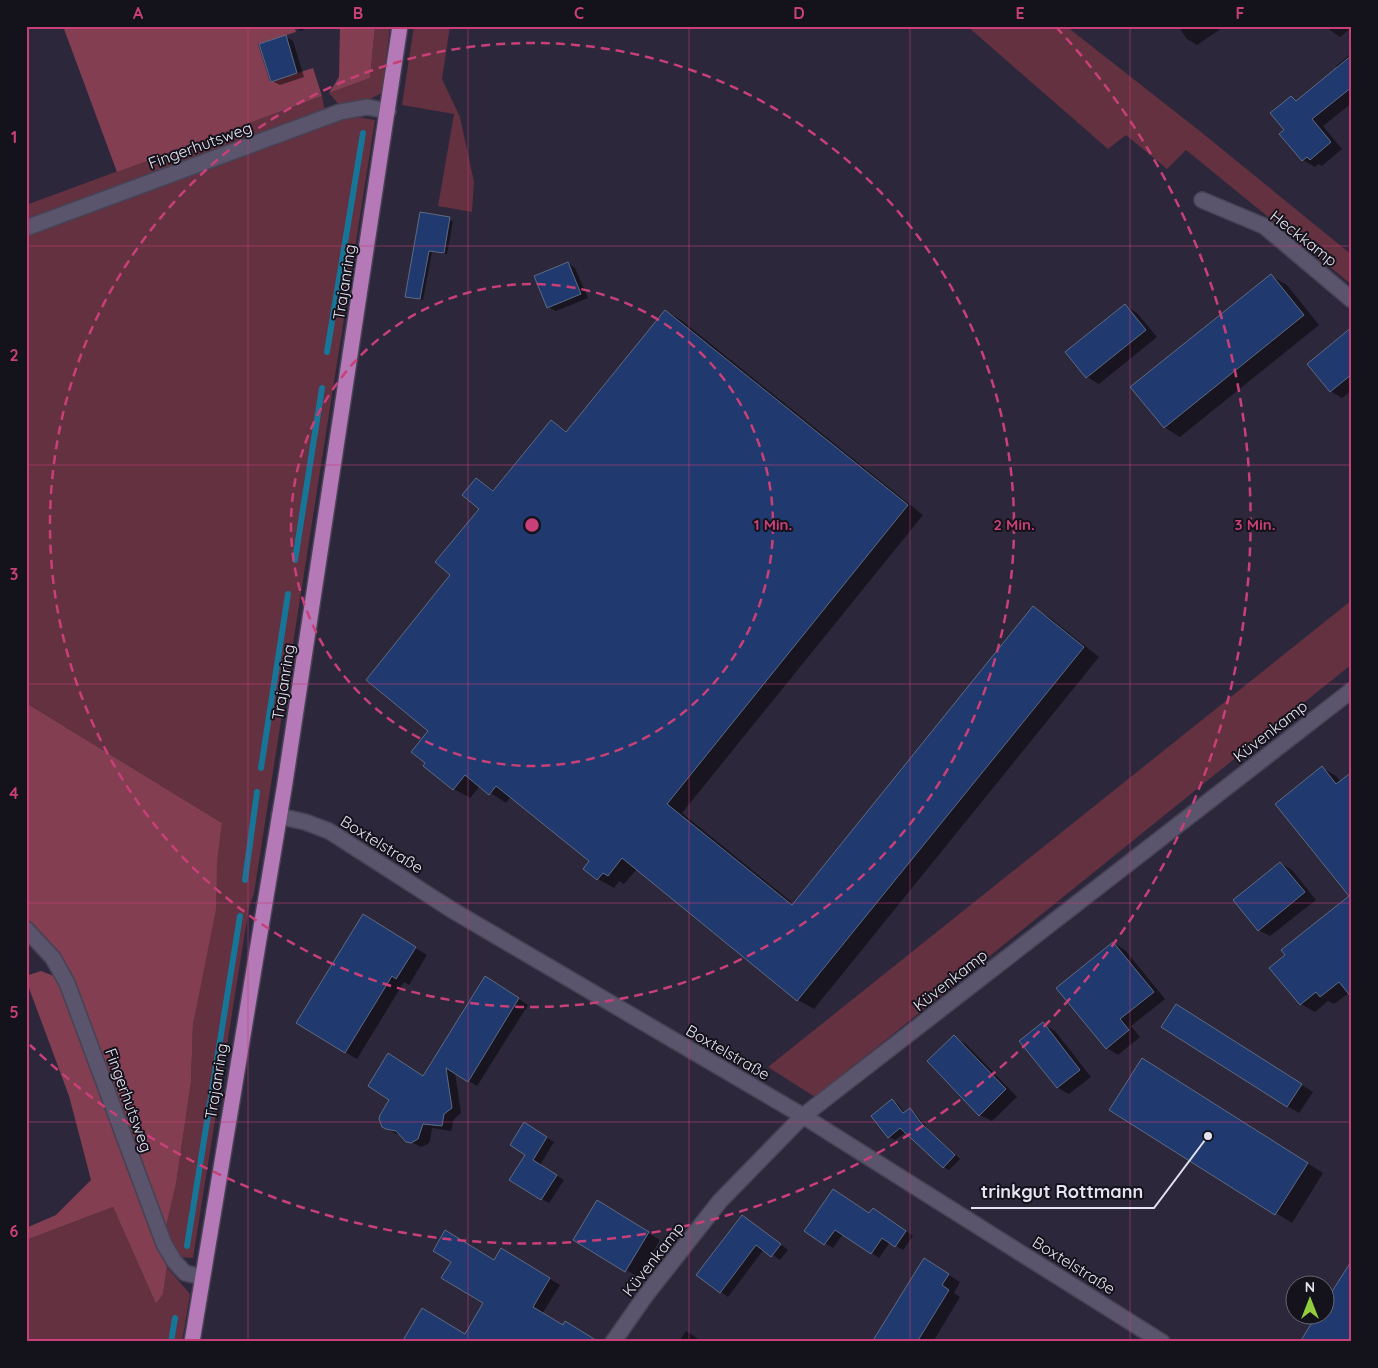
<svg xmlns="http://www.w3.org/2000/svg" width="1378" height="1368" viewBox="0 0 1378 1368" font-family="Quicksand,sans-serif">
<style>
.green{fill:#63313f}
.forest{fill:#833e52}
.shadow{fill:#0007}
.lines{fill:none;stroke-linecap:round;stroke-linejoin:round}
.stream{stroke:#177598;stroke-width:6}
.building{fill:#20396f;stroke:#5f6b82}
.minor-casing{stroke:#474254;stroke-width:18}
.major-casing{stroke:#474254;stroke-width:18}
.minor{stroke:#5a546c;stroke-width:15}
.major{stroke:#b479b6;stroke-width:15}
.grid{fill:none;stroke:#c94079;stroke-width:1;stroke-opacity:0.55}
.ring{fill:none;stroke:#c94079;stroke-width:2.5;stroke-dasharray:9 6}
.labels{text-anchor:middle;stroke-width:4;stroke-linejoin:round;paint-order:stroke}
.street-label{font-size:16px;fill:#e5e2f1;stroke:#14121b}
.centre{fill:#c94079;stroke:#14121b;stroke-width:2.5}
.ring-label{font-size:15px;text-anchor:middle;font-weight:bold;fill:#c94079;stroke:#14121b;stroke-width:4;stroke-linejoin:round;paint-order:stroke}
.leader{fill:none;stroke:#e5e2f1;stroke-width:2}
.callout-dot{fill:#e5e2f1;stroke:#14121b;stroke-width:2}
.callout-label{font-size:18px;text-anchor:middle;font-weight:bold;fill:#e5e2f1;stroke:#14121b;stroke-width:4;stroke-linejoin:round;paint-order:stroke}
.neatline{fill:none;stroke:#c94079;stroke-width:2}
.grid-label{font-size:16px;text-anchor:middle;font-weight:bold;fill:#c94079}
</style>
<rect width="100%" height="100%" fill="#2d273c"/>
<path class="green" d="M375 26H390L382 93 366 101 341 107 329 93 370 78Z
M414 26H450L442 79 460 117 474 182 472 212 438 206 454 114 402 105Z
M967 26H1066L1201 132 1352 255V285L1186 150 1167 169 1126 135 1108 149Z
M322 96 325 112 26 222V205Z
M345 115 375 120 254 893 249 907 193 1258 178 1257 165 1231 176 1184 191 1082 193 1024 222 823 26 703V236L325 126Z
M1352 600V664L815 1097 768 1067Z
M113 1207 156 1304 163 1294 167 1267 190 1294 182 1342H26V1240Z"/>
<path class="forest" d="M73 26H294L296 32 258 44 270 82 313 68 322 96 117 172 64 29Z
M340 26H375L370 78 329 93 339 77Z
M26 703 222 823 217 862 216 909 193 1024 191 1082 176 1184 165 1231 66 967 50 944 26 922Z
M41 971 59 978 159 1251 167 1267 163 1294 156 1304 113 1207 26 1240V1228L56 1215 91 1180 69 1096 26 980V976Z"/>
<path class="shadow" d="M296 26H315L300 31Z
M1178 26H1225L1197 45 1187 39Z
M1326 26H1352V27L1340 37 1330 30Z
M286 37 293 41 304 77 280 85 272 81Z
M1352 53V103L1323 126 1342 149 1322 166 1318 164 1315 167 1303 160 1286 130 1291 97 1297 101 1338 68 1336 66Z
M421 214 453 221 447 254 432 252 423 300 407 296Z
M568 263 575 268 588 298 556 311 548 307Z
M1271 276 1287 285 1319 325 1180 437 1164 427Z
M1125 306 1137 313 1157 337 1099 384 1087 377 1067 352Z
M666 311 681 320 923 515 682 813 794 904 1034 608 1049 617 1099 657 814 1009 798 1000 637 869 624 884 619 881 614 888 598 879 585 869 591 861 511 796 506 803 480 786 470 798 454 789 425 765 452 575 480 509 477 479 495 491 551 421 568 432Z
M1352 335V390L1342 398 1330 391Z
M1323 768 1336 776 1341 782 1352 774 1349 993 1334 1004 1328 1001 1315 1012 1301 1004 1271 968 1350 896Z
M1280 863 1292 870 1316 900 1270 936 1258 930Z
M375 923 427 955 409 985 404 982 357 1059 345 1052Z
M1114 943 1125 950 1165 999 1131 1026 1140 1037 1118 1055 1107 1048Z
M494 983 528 1005 477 1086 455 1072 461 1113 454 1119 451 1131 432 1128 430 1141 428 1144 421 1147 404 1138 401 1134H396L383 1126 424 1077Z
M1188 1012 1313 1092 1299 1113 1287 1106Z
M1043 1024 1055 1031 1091 1077 1069 1094 1058 1088Z
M954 1037 966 1044 1017 1097 992 1121 980 1115Z
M1158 1068 1323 1173 1292 1223 1110 1109Z
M892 1101 898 1104 905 1113 910 1110 915 1113 928 1129 960 1159 949 1170 944 1167 906 1132 895 1140 889 1137Z
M532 1128 554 1142 540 1165 564 1180 549 1203 542 1199 527 1154Z
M597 1202 660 1240 638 1277 574 1239Z
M870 1214H881L913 1236 903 1250 890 1242 879 1258 843 1234 833 1248 806 1231Z
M750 1221 788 1250 780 1260 764 1249 728 1297 698 1275Z
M502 1250 560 1285 542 1314 564 1327 597 1342 465 1335 485 1302 495 1261Z
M936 1267 960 1282 954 1293 960 1297 933 1342H873Z
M686 1331 697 1338 704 1342H679Z"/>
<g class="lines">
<path class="stream" d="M327 352 363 133
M295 560 322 388
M261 768 288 594
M245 880 257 792
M187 1246 240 916
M171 1342 175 1318"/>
</g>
<path class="building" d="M286 35 297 73 271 82 259 44Z
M1352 55V87L1312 119 1331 142 1310 160 1307 157 1302 161 1279 134 1284 130 1270 113 1291 96 1296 101Z
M420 212 450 217 444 253 429 251 420 299 405 297Z
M568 262 581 294 547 308 534 276Z
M1271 274 1304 315 1164 428 1130 387Z
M1125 304 1146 330 1086 378 1065 352Z
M665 310 908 505 667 804 792 905 1033 606 1084 647 797 1001 622 858 608 876 603 873 597 880 583 869 589 861 496 786 489 795 465 775 453 790 423 766 425 763 411 752 428 731 366 680 450 575 435 562 479 509 462 495 476 478 493 491 551 420 566 432Z
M1352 327V374L1330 392 1307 364Z
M1322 766 1336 784 1352 772V998L1339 982 1320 997 1316 992 1300 1005 1269 968 1285 955 1281 950 1349 896 1275 804Z
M1280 862 1305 892 1258 931 1233 900Z
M363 914 416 947 396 979 392 976 345 1053 296 1023Z
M1113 942 1154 992 1120 1019 1129 1030 1106 1049 1056 988Z
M485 976 519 998 468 1082 446 1068 452 1108 444 1114 442 1126 423 1124 418 1139 411 1143 406 1142 396 1131 386 1129 382 1127 379 1119 380 1115 389 1100 368 1086 388 1053 423 1076Z
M1176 1004 1302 1084 1287 1107 1161 1027Z
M1043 1022 1080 1070 1057 1088 1019 1041Z
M954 1035 1006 1089 979 1116 927 1061Z
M1142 1058 1308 1163 1275 1215 1109 1110Z
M892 1099 903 1113 910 1108 922 1124 955 1155 943 1168 900 1128 888 1138 871 1116Z
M524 1122 547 1137 533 1160 557 1175 541 1200 509 1180 525 1155 510 1145Z
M833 1189 869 1213 873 1208 906 1231 895 1247 882 1238 871 1254 835 1230 824 1245 804 1231Z
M597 1200 649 1232 625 1272 573 1240Z
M742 1215 781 1244 771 1257 756 1245 720 1293 696 1275Z
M445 1230 494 1260 501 1248 550 1278 533 1307 563 1325 565 1321 599 1342H402L422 1308 465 1334 483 1303 441 1278 451 1262 433 1251Z
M924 1258 949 1274 942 1285 949 1290 917 1342H872Z
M1352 1260V1342H1300L1316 1316H1326V1301Z"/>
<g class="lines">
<defs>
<path id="minor" d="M1202 200 1264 226 1352 300
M26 228 340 112 367 107 388 111
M279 816 305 822 329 831 452 910 803 1116 1162 1342
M26 929 53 958 67 983 164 1244 174 1261 185 1273 202 1277
M613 1342 646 1295 720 1201 803 1116 1352 690"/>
<path id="major" d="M192 1342 285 783 400 26"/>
</defs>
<use href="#minor" class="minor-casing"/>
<use href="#major" class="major-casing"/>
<use href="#minor" class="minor"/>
<use href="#major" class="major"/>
</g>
<path class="grid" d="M248 26V1342M468 26V1342M689 26V1342M910 26V1342M1130 26V1342M26 246H1352M26 465H1352M26 684H1352M26 903H1352M26 1122H1352"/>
<g class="ring">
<circle cx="532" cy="525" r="241"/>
<circle cx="532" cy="525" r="482"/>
<path d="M1056 27A723 723 0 0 1 30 1045"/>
</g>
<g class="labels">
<g class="street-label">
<text transform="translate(200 145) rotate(-20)" y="6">Fingerhutsweg</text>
<text transform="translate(1304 238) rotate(38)" y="6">Heckkamp</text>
<text transform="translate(344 282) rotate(-81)" y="6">Trajanring</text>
<text transform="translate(283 682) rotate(-81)" y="6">Trajanring</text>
<text transform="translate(1270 731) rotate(-38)" y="6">Küvenkamp</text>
<text transform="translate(382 844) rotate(32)" y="6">Boxtelstraße</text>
<text transform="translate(950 980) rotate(-38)" y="6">Küvenkamp</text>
<text transform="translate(728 1052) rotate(30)" y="6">Boxtelstraße</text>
<text transform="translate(216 1081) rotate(-81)" y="6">Trajanring</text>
<text transform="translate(129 1100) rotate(70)" y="6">Fingerhutsweg</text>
<text transform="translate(653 1259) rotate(-52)" y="6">Küvenkamp</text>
<text transform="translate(1074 1265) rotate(32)" y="6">Boxtelstraße</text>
</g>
</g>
<circle cx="532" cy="525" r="8" class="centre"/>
<g class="ring-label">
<text x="773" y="530">1 Min.</text>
<text x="1014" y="530">2 Min.</text>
<text x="1255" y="530">3 Min.</text>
</g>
<path class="leader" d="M1208 1136L1154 1208H971"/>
<circle class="callout-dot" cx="1208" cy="1136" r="5"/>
<g class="callout-label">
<text x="1062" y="1198">trinkgut Rottmann</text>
</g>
<rect width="1378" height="1368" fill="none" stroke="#14121b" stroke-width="55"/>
<g transform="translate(1310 1300)"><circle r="24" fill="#14121b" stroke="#686571"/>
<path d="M0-4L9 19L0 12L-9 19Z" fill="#92cd3e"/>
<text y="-8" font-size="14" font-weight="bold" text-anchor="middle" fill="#e5e2f1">N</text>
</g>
<rect x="28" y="28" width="1322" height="1312" class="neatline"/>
<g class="grid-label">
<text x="138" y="19">A</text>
<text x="358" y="19">B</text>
<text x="579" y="19">C</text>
<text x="799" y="19">D</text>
<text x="1020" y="19">E</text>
<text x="1240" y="19">F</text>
<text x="14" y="143">1</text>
<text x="14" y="361">2</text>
<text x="14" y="580">3</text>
<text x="14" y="799">4</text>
<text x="14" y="1018">5</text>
<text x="14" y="1237">6</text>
</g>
</svg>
